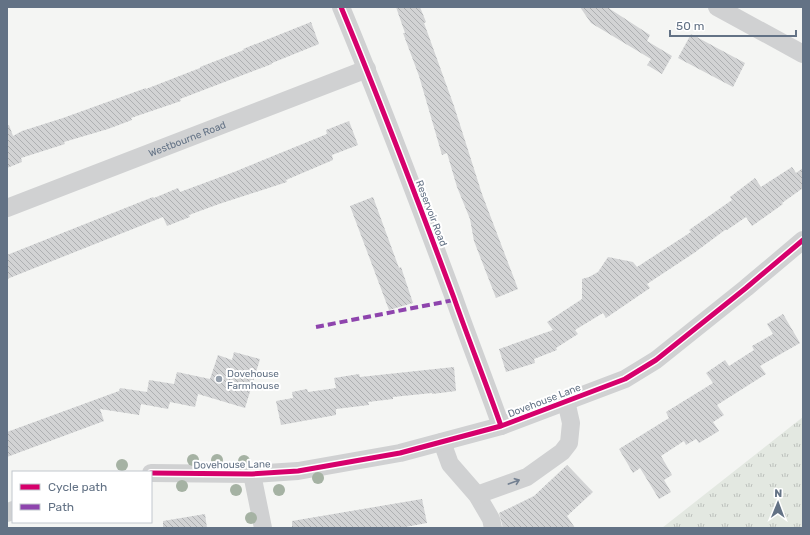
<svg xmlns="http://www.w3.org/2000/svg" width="810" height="535" viewBox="0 0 810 535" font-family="Rubik,sans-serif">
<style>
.grass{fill:url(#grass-tufts)}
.building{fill:url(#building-back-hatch)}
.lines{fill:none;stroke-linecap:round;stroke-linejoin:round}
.minor{stroke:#d0d1d2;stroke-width:18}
.quiet{stroke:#8e44ad;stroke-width:4;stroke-dasharray:8 4;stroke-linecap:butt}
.cycleway-casing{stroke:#fff;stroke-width:8}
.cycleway{stroke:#d6006c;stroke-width:5}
.tree{fill:#a5b2a3}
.oneway{stroke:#738091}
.poi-dot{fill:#96a0ac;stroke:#fff;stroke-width:1.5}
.labels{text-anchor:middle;stroke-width:4;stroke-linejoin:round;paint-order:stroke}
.street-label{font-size:10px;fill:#637285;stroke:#fff}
.poi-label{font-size:10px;fill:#637285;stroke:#fff;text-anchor:start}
</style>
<defs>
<pattern id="grass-tufts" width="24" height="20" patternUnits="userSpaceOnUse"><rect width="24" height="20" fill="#e3e8e1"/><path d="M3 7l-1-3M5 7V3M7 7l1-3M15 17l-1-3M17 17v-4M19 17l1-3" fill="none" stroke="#bcc0bc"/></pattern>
<pattern id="building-back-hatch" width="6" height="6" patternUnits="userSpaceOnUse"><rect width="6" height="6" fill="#d2d3d4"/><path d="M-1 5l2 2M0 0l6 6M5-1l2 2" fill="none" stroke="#aeb0b2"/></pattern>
</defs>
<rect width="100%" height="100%" fill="#f4f5f3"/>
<path class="grass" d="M803 417V528H662L794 424Z"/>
<path class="building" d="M396 7H420L426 22 424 23 454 106 482 194 518 289 496 298 474 241 470 219 457 187 447 153 442 155 419 76 403 33H405Z
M580 7H608L610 9 650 35 647 41 672 56 662 74 647 65 651 59 591 23Z
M311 22 319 44 272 63V64L180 99 181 101 131 118 132 120 108 129 64 142 65 144 21 158 22 162 7 168V125H9L13 136 22 131 63 118 146 88V89L200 68V67L244 50 243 49Z
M691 34 745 63 733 87 678 58Z
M349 121 358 145 332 155 333 160 286 180 287 182 219 204 189 215 190 217 167 226 163 217 7 279V255L153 197 154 198 178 188 180 192 234 172 327 134 326 130Z
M792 167 796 173 803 168V188L782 203 783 204 752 226 746 217 727 230H725L694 253 647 284 650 288 606 318 603 313 575 330 578 334 556 348 557 350 534 359 535 363 506 372 499 349 553 330 547 322 582 299V279L589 277 598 272 608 257 633 262 637 267 691 232 689 230 732 200 730 197 755 178 761 187Z
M373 197 399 268 401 267 413 303 389 310 350 206Z
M783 314 800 343 760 366 766 374 717 405 724 415 713 422 719 431 699 443 696 439 686 445 684 441 661 456 672 475 664 480 671 492 659 499 640 468 633 473 619 449 669 418 666 412 713 383 706 373 725 360 729 366 754 350 752 346 773 334 767 324Z
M234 352 260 359 245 408 198 394 195 407 170 402 168 409 141 404 139 415 100 409 104 421 7 457V432L119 391 120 388 147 392 149 380 174 384 177 372 210 379 218 355 232 360Z
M454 367 456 391 432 394V393L393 397V399L368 402 369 405 336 409V415L281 425 276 401 293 398 292 392 307 389 308 392 336 388 334 378 359 374 360 377Z
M567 465 593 492 567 516 575 528H503L499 513 534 496Z
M422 499 427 523 400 528H292V521Z
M205 514 207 528H163V521Z"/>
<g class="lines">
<g class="minor">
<path d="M341 7C381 103 418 201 454 298 469 341 486 383 501 426"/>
<path d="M717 7 803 54"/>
<path id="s1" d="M7 208 367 69"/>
<path d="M442 442 450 464 477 495 491 519 493 528"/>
<path d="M151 473 252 474 298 471 400 453 501 426 625 379 656 360 746 288 803 240"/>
<path d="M252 474 263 528"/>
<path d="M477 495 527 477 562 452 569 443 571 423 566 401"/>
<path d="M7 513 13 510"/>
</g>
<path class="quiet" d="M316 327 454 300"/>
<defs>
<path id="cycleway" d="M341 7C381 103 418 201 454 298 469 341 486 383 501 426
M151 473 252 474 298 471 400 453 501 426 625 379 656 360 746 288 803 240"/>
</defs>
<use href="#cycleway" class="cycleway-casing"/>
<use href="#cycleway" class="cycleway"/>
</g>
<g class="tree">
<circle cx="193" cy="460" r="6"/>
<circle cx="217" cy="460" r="6"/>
<circle cx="244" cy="461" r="6"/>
<circle cx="122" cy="465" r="6"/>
<circle cx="318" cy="478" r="6"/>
<circle cx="182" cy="486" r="6"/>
<circle cx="236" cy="490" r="6"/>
<circle cx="279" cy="490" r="6"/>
<circle cx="251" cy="518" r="6"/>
</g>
<defs><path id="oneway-shaft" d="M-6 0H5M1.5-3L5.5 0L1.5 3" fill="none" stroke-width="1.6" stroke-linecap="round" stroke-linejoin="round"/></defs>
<use class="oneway" href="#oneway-shaft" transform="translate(514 482) rotate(-20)"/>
<circle class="poi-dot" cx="219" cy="379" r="4"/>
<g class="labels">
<g class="street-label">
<text dy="4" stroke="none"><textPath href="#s1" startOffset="193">Westbourne Road</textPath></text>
<text transform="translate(432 213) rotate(69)" y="4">Reservoir Road</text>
<text transform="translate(544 400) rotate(-21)" y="4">Dovehouse Lane</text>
<text transform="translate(232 464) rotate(-1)" y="4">Dovehouse Lane</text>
</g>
<g class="poi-label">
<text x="227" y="377">Dovehouse<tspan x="227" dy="12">Farmhouse</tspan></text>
</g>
</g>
<rect width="810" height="535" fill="none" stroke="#637285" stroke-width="16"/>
<rect x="12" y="471" width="140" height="52" fill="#ffffff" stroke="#c1c7ce"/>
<rect x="20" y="484" width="20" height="6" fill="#d6006c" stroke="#c1c7ce"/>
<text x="48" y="491" font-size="12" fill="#637285">Cycle path</text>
<rect x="20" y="504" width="20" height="6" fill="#8e44ad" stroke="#c1c7ce"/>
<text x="48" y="511" font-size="12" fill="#637285">Path</text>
<g transform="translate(778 503) rotate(1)" stroke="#ffffff" stroke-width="3" paint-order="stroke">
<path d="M0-3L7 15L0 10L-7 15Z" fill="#637285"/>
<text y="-6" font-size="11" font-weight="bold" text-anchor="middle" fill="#637285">N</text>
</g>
<path d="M670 30v6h126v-6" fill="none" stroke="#637285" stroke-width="2"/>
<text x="676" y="30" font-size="12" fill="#637285" stroke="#ffffff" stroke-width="3" paint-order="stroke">50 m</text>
</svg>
